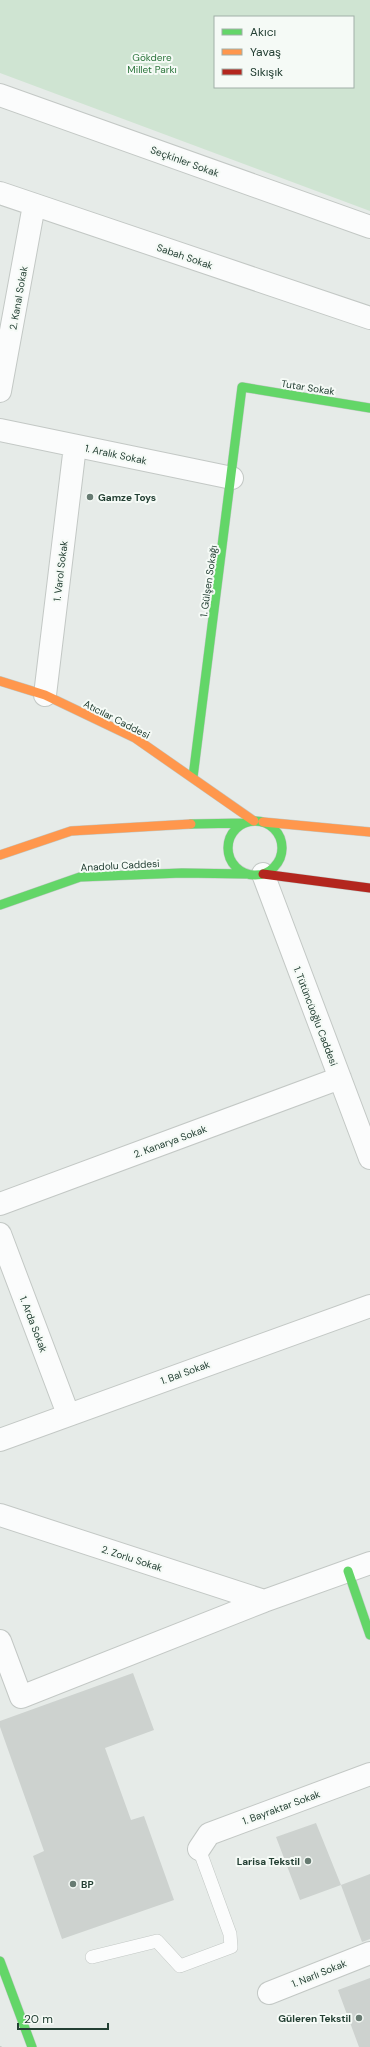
<svg xmlns="http://www.w3.org/2000/svg" width="370" height="2047" viewBox="0 0 370 2047" font-family="'DM Sans',sans-serif">
<style>
.green{fill:#cfe4d2;fill-rule:evenodd}
.building{fill:#cdd2cf}
.lines{fill:none;stroke-linecap:round;stroke-linejoin:round}
.lane-casing{stroke:#c3c8c5;stroke-width:14}
.street-casing{stroke:#c3c8c5;stroke-width:24}
.fast-casing{stroke:#c1c9c5;stroke-width:10}
.slow-casing{stroke:#c1c9c5;stroke-width:10}
.jam-casing{stroke:#c1c9c5;stroke-width:10}
.lane{stroke:#fbfcfc;stroke-width:13}
.street{stroke:#fbfcfc;stroke-width:22}
.fast{stroke:#63d668;stroke-width:9}
.slow{stroke:#ff974d;stroke-width:9}
.jam{stroke:#b3261e;stroke-width:9}
.rail{stroke:#c8ccca;stroke-width:3;stroke-dasharray:8 4;stroke-linecap:butt}
.poi-dot{fill:#677b72;stroke:#f5faf6;stroke-width:1.5}
.labels{text-anchor:middle;stroke-width:4;stroke-linejoin:round;paint-order:stroke}
.park-label{font-size:10px;fill:#2d763d;stroke:#f5faf6}
.street-label{font-size:10px;fill:#233f33;stroke:#f5faf6}
.poi-label{font-size:10px;font-weight:bold;fill:#233f33;stroke:#f5faf6;text-anchor:start}
</style>
<rect width="100%" height="100%" fill="#e6ebe8"/>
<path class="green" d="M0 0H370V211L0 73ZM215 17H353V87H215Z"/>
<path class="building" d="M133 1673 154 1730 105 1748 131 1820 144 1816 174 1900 62 1939 33 1856 44 1851 0 1727V1721Z
M316 1823 341 1885 300 1900 276 1837Z
M370 1874V1939L362 1942 341 1885Z
M370 1978V2047H359L338 1990Z"/>
<g class="lines">
<defs>
<path id="lane" d="M92 1957 157 1941 180 1966 231 1947 230 1934 199 1849"/>
<path id="street" d="M0 95 370 227
M0 193 370 318
M0 391 34 205
M0 430 232 478
M45 695 75 446
M263 874 370 1158
M0 1204 340 1078
M0 1234 68 1414
M0 1440 370 1306
M0 1515 264 1601
M0 1641 21 1697 264 1601 370 1563
M199 1849 209 1834 370 1774
M269 1993 370 1953"/>
<path id="fast" d="M193 777 242 387 370 408
M228 848a27 27 0 1 1 54 0a27 27 0 1 1-54 0Z
M191 824 245 823
M0 905 80 877 182 873 247 874
M348 1571 370 1635
M0 1961 32 2047"/>
<path id="slow" d="M0 681 45 695 135 738 254 821
M263 822 370 832
M0 855 71 831 191 824"/>
<path id="jam" d="M263 874 370 888"/>
</defs>
<use href="#lane" class="lane-casing"/>
<use href="#street" class="street-casing"/>
<use href="#fast" class="fast-casing"/>
<use href="#slow" class="slow-casing"/>
<use href="#jam" class="jam-casing"/>
<use href="#lane" class="lane"/>
<use href="#street" class="street"/>
<use href="#fast" class="fast"/>
<use href="#slow" class="slow"/>
<use href="#jam" class="jam"/>
<path class="rail" d="M0 2046V2047"/>
</g>
<g class="poi-dot">
<circle cx="90" cy="497" r="4"/>
<circle cx="308" cy="1861" r="4"/>
<circle cx="73" cy="1884" r="4"/>
<circle cx="359" cy="2018" r="4"/>
</g>
<g class="labels">
<g class="park-label">
<text x="152" y="61">Gökdere<tspan x="152" dy="12">Millet Parkı</tspan></text>
</g>
<g class="street-label">
<text transform="translate(185 161) rotate(20)" y="4">Seçkinler Sokak</text>
<text transform="translate(185 256) rotate(19)" y="4">Sabah Sokak</text>
<text transform="translate(18 298) rotate(-80)" y="4">2. Kanal Sokak</text>
<text transform="translate(308 387) rotate(9)" y="4">Tutar Sokak</text>
<text transform="translate(116 454) rotate(12)" y="4">1. Aralık Sokak</text>
<text transform="translate(60 571) rotate(-83)" y="4">1. Varol Sokak</text>
<text transform="translate(208 581) rotate(-82)" y="4">1. Gülşen Sokağı</text>
<text transform="translate(117 719) rotate(27)" y="4">Atıcılar Caddesi</text>
<text transform="translate(120 865) rotate(-3)" y="4">Anadolu Caddesi</text>
<text transform="translate(316 1016) rotate(69)" y="4">1. Tütüncüoğlu Caddesi</text>
<text transform="translate(170 1141) rotate(-20)" y="4">2. Kanarya Sokak</text>
<text transform="translate(34 1324) rotate(69)" y="4">1. Arda Sokak</text>
<text transform="translate(185 1372) rotate(-20)" y="4">1. Bal Sokak</text>
<text transform="translate(132 1558) rotate(18)" y="4">2. Zorlu Sokak</text>
<text transform="translate(281 1807) rotate(-20)" y="4">1. Bayraktar Sokak</text>
<text transform="translate(319 1973) rotate(-22)" y="4">1. Narlı Sokak</text>
</g>
<g class="poi-label">
<text x="98" y="501">Gamze Toys</text>
<text x="300" y="1865" text-anchor="end">Larisa Tekstil</text>
<text x="81" y="1888">BP</text>
<text x="351" y="2022" text-anchor="end">Güleren Tekstil</text>
</g>
</g>
<rect x="214" y="16" width="140" height="72" fill="#f5faf6" stroke="#a1afa8"/>
<rect x="222" y="29" width="20" height="6" fill="#63d668" stroke="#a1afa8"/>
<text x="250" y="36" font-size="12" fill="#233f33">Akıcı</text>
<rect x="222" y="49" width="20" height="6" fill="#ff974d" stroke="#a1afa8"/>
<text x="250" y="56" font-size="12" fill="#233f33">Yavaş</text>
<rect x="222" y="69" width="20" height="6" fill="#b3261e" stroke="#a1afa8"/>
<text x="250" y="76" font-size="12" fill="#233f33">Sıkışık</text>
<path d="M18 2023v6h90v-6" fill="none" stroke="#233f33" stroke-width="2"/>
<text x="24" y="2023" font-size="12" fill="#233f33" stroke="#f5faf6" stroke-width="3" paint-order="stroke">20 m</text>
</svg>
